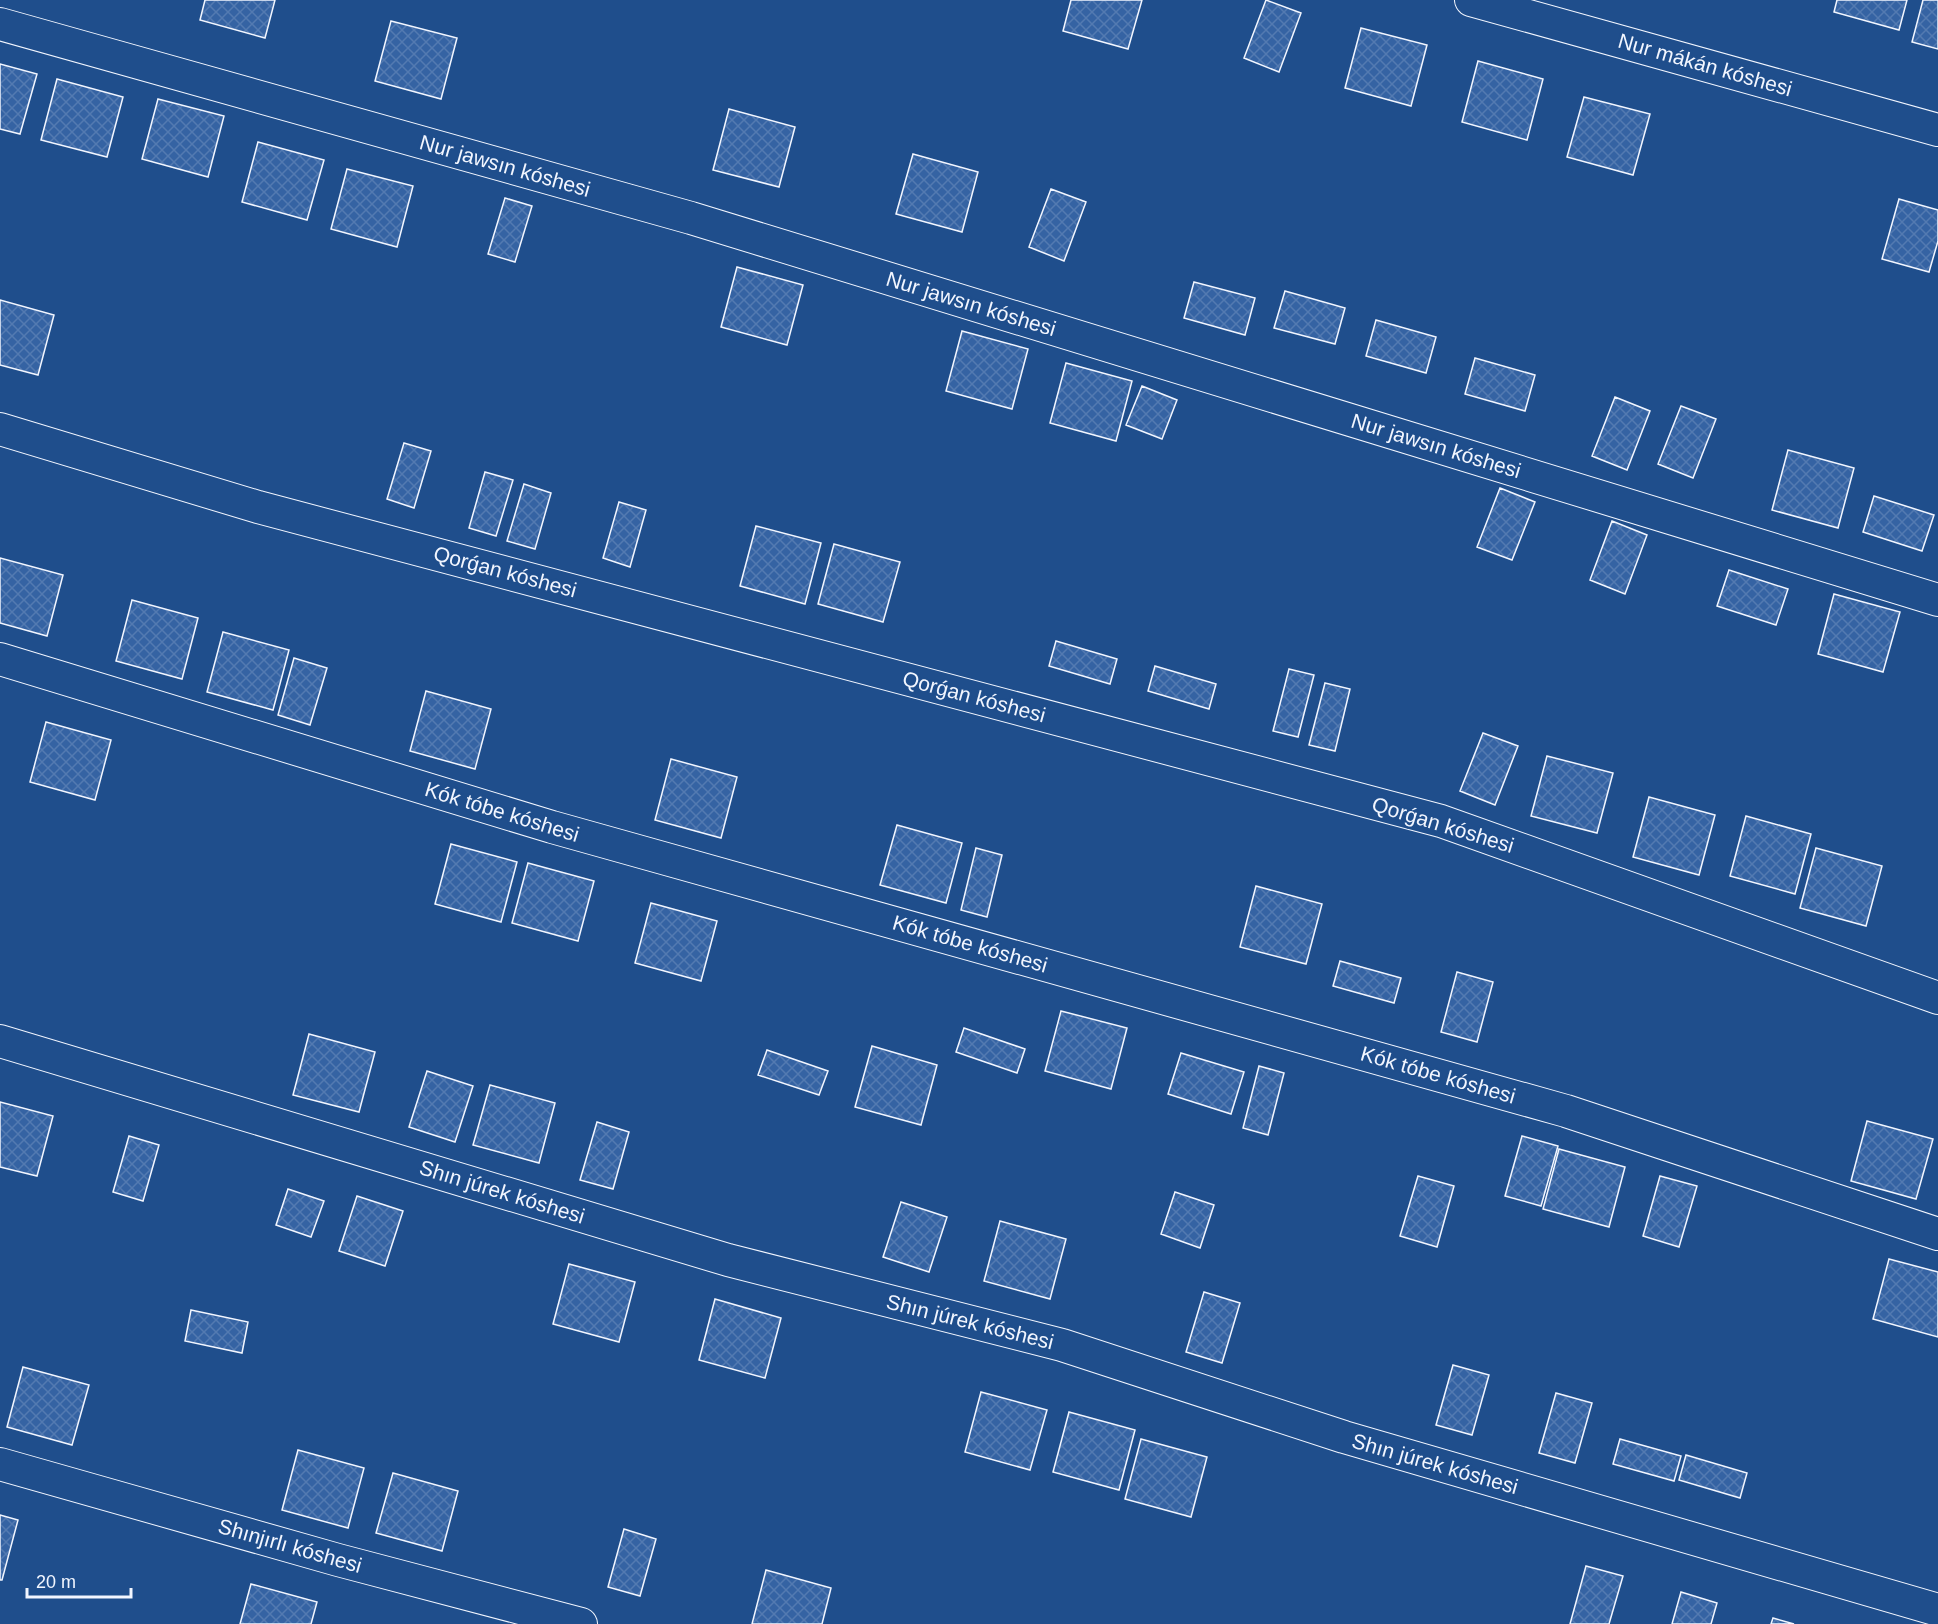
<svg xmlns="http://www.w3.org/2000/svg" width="1938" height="1624" viewBox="0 0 1938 1624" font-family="Helvetica,sans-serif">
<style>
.building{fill:url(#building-cross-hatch);stroke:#f2f6ff;stroke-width:1.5}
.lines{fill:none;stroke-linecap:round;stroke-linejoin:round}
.minor-casing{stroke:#f2f6ff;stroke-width:34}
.minor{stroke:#1f4e8c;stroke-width:32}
.labels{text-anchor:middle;stroke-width:4.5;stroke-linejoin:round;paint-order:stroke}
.street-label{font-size:21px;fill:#f2f6ff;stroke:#1f4e8c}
</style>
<defs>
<pattern id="building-cross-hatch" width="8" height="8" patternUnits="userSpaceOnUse" patternTransform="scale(1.5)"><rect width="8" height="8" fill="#3563a3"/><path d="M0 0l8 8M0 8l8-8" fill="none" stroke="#537ab1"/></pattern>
</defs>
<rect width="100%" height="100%" fill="#1f4e8c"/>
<path class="building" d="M205 0H275L265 38 200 20Z
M1071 0H1142L1128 49 1063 31Z
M1266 0 1301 13 1279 72 1244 58Z
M1837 0H1907L1899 30 1834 12Z
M1923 0H1938V49L1912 42Z
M391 21 457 38 441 99 375 81Z
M1361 28 1427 45 1411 106 1345 88Z
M1478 61 1543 79 1527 140 1462 122Z
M0 64 37 74 20 134 0 129Z
M57 79 123 97 107 157 41 140Z
M1584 97 1650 114 1633 175 1567 157Z
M158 99 224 116 208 177 142 159Z
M729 109 795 127 779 187 713 170Z
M258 142 324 160 307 220 242 202Z
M913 154 978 172 962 232 896 214Z
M347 169 413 186 397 247 331 229Z
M1051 189 1086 202 1064 261 1029 247Z
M505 198 532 206 515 262 488 254Z
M1899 199 1938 210V241L1929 272 1882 259Z
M737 267 803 285 787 345 721 327Z
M1194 282 1255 298 1245 335 1184 318Z
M1285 291 1345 308 1335 344 1274 328Z
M0 300 54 315 38 375 0 365Z
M1376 320 1436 337 1426 373 1366 356Z
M962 331 1028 349 1012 409 946 391Z
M1475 358 1535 375 1525 411 1465 394Z
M1066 363 1132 381 1116 441 1050 423Z
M1142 386 1177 400 1162 439 1126 425Z
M1615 397 1650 411 1627 470 1592 456Z
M1681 406 1716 419 1693 478 1658 464Z
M404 443 431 451 414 508 387 499Z
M1788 450 1854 468 1838 528 1772 510Z
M485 472 513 480 496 536 469 528Z
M524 484 551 493 535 549 507 541Z
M1500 488 1535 502 1512 560 1477 547Z
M1874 496 1934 515 1922 551 1863 532Z
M619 502 646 510 630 567 603 558Z
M1612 521 1647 535 1625 594 1590 580Z
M756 526 821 543 805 604 740 586Z
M834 544 900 562 883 622 818 604Z
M0 558 63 575 47 636 0 623Z
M1729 570 1788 589 1776 625 1717 606Z
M1834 594 1900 612 1883 672 1818 654Z
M132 600 198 618 182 679 116 661Z
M223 632 289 650 273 710 207 692Z
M1056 641 1117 659 1110 684 1049 666Z
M294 658 327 668 310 725 278 715Z
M1155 666 1216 684 1209 709 1148 691Z
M1289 669 1314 675 1298 737 1273 731Z
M1325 683 1350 689 1335 751 1309 745Z
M426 691 491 709 475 769 410 751Z
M46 722 111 740 95 800 30 782Z
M1483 733 1518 746 1495 805 1460 791Z
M1547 756 1613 773 1597 833 1531 816Z
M671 759 737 777 721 838 655 820Z
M1649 797 1715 815 1699 875 1633 857Z
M1746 816 1811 834 1795 894 1730 876Z
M897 825 962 843 946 903 880 885Z
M451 844 517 862 501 922 435 904Z
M976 848 1002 855 987 917 961 910Z
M1816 848 1882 866 1866 926 1800 908Z
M528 863 594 881 578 941 512 923Z
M1256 886 1322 904 1306 964 1240 947Z
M651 903 717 921 701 981 635 963Z
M1340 961 1401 978 1394 1003 1333 986Z
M1457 972 1493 982 1477 1042 1441 1032Z
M1061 1011 1127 1028 1111 1089 1045 1071Z
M964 1028 1025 1049 1017 1073 956 1052Z
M309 1034 375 1052 359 1112 293 1095Z
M872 1046 937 1065 921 1125 855 1107Z
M767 1050 828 1071 819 1095 758 1075Z
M1181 1053 1244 1072 1231 1114 1168 1094Z
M1259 1066 1284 1073 1268 1135 1243 1128Z
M427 1071 473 1086 455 1142 409 1127Z
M490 1085 555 1103 539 1163 473 1145Z
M0 1102 53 1116 37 1176 0 1167Z
M1867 1121 1933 1139 1916 1199 1851 1181Z
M597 1122 629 1132 613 1189 580 1180Z
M129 1136 159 1145 143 1201 113 1192Z
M1522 1136 1558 1146 1541 1206 1505 1196Z
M1559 1149 1625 1167 1609 1227 1543 1209Z
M1418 1176 1454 1186 1437 1247 1400 1236Z
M1660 1176 1697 1186 1679 1247 1643 1236Z
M288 1189 324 1201 311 1237 276 1225Z
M1175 1192 1214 1205 1200 1248 1161 1234Z
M357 1196 403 1211 385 1266 339 1251Z
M901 1202 947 1217 929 1272 883 1257Z
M1000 1221 1066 1239 1050 1299 984 1281Z
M1889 1259 1938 1272V1337L1873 1319Z
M569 1264 635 1282 619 1342 553 1324Z
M1204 1292 1240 1303 1222 1363 1186 1352Z
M715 1299 781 1318 765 1378 699 1360Z
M191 1310 248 1322 242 1353 185 1341Z
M1453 1365 1489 1375 1472 1435 1436 1425Z
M23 1367 89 1385 72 1445 7 1427Z
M981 1392 1047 1410 1030 1470 965 1452Z
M1556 1393 1592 1403 1575 1463 1539 1453Z
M1069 1412 1135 1430 1119 1490 1053 1472Z
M1141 1439 1207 1457 1191 1517 1125 1499Z
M1620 1439 1681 1456 1674 1481 1613 1464Z
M298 1450 364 1468 348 1528 282 1510Z
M1686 1455 1747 1473 1740 1498 1679 1480Z
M393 1473 458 1491 442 1551 376 1533Z
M0 1515 18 1520 2 1580H0Z
M624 1529 656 1539 640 1596 608 1587Z
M1586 1566 1623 1576 1609 1624H1570Z
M766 1570 831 1588 822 1624H752Z
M251 1584 317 1602 311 1624H240Z
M1681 1592 1717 1603 1711 1624H1672Z
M1773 1618 1794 1624H1771Z"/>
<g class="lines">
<defs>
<path id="minor" d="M1471 0 1938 130
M0 24 691 218 1938 600
M0 429 258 507 1441 821 1938 998
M0 659 552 827 1566 1111 1938 1234
M0 1041 728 1260 1062 1345 1344 1437 1938 1610
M0 1464 338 1560 581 1624"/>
</defs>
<use href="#minor" class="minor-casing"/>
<use href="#minor" class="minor"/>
</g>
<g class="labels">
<g class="street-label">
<text transform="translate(1705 65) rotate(16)" y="7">Nur mákán kóshesi</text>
<text transform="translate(505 166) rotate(16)" y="7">Nur jawsın kóshesi</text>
<text transform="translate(971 304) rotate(17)" y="7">Nur jawsın kóshesi</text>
<text transform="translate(1436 446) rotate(17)" y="7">Nur jawsın kóshesi</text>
<text transform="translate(505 572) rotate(15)" y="7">Qorǵan kóshesi</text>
<text transform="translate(974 697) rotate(15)" y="7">Qorǵan kóshesi</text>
<text transform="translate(502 812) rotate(17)" y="7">Kók tóbe kóshesi</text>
<text transform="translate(1443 825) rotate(17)" y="7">Qorǵan kóshesi</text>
<text transform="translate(970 944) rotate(16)" y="7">Kók tóbe kóshesi</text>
<text transform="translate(1438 1075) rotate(16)" y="7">Kók tóbe kóshesi</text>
<text transform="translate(502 1192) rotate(17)" y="7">Shın júrek kóshesi</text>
<text transform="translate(970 1322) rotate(14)" y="7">Shın júrek kóshesi</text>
<text transform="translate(1435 1464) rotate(16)" y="7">Shın júrek kóshesi</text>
<text transform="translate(290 1546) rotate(16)" y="7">Shınjırlı kóshesi</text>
</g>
</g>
<path d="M27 1588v9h104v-9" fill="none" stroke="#f2f6ff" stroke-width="3"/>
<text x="36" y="1588" font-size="18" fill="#f2f6ff" stroke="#1f4e8c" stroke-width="4.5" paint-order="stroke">20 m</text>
</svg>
